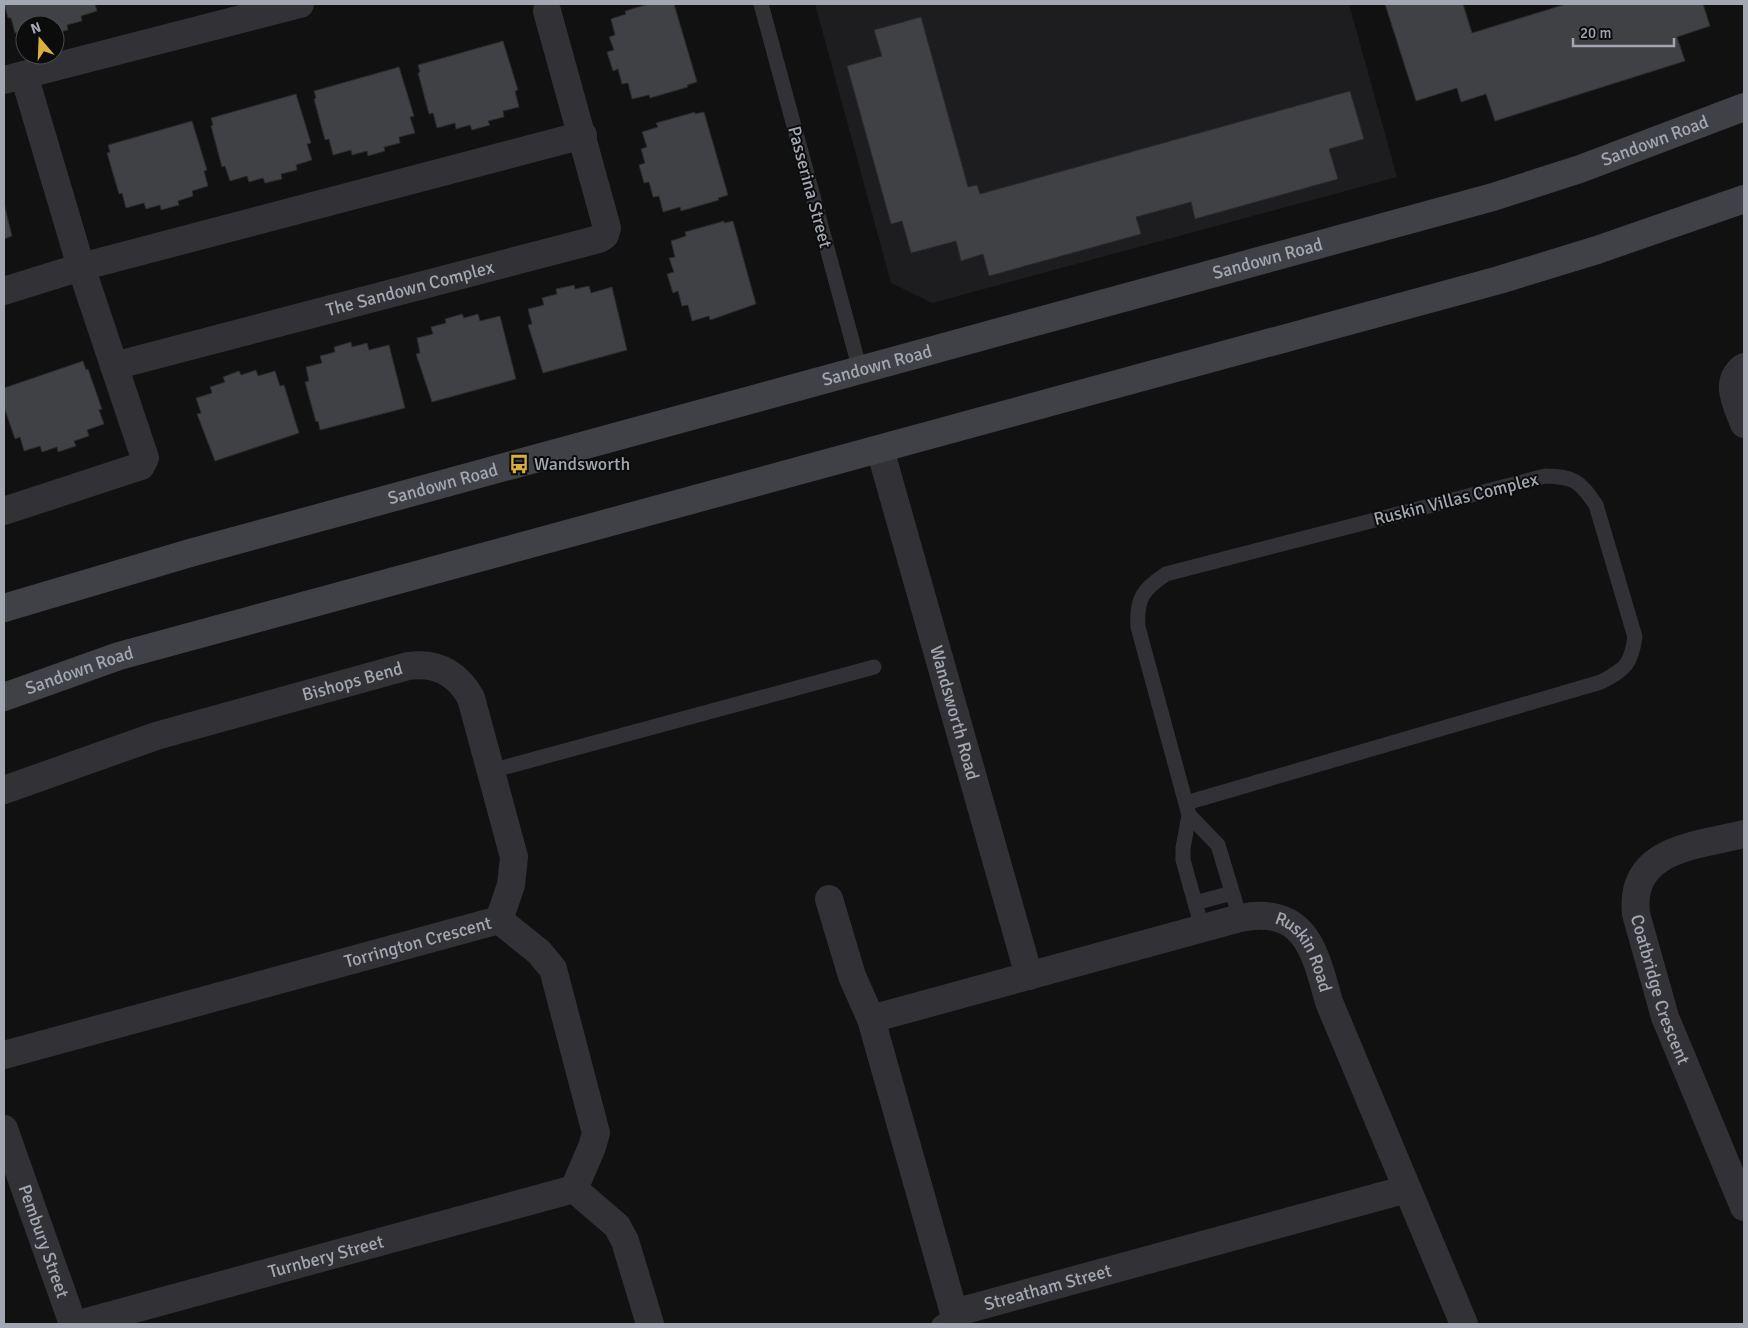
<svg xmlns="http://www.w3.org/2000/svg" width="1748" height="1328" viewBox="0 0 1748 1328" font-family="Signika,sans-serif">
<style>
.built{fill:#1d1d1f}
.building{fill:#404145;stroke:#2b2b2e}
.lines{fill:none;stroke-linecap:round;stroke-linejoin:round}
.lane{stroke:#323236;stroke-width:15}
.street{stroke:#323236;stroke-width:28}
.secondary{stroke:#404146;stroke-width:28}
.labels{text-anchor:middle;stroke-width:4;stroke-linejoin:round;paint-order:stroke}
.street-label{font-size:18px;fill:#a3a7b1;stroke:#0c0c0d}
.poi-label{font-size:18px;fill:#a3a7b1;stroke:#0c0c0d;text-anchor:start}
</style>
<rect width="100%" height="100%" fill="#111112"/>
<path class="built" d="M815 4H1349L1397 177 932 303 891 283Z"/>
<path class="building" d="M4 4H95L97 11 81 16 82 21 67 25 68 30 55 33V25H25V30L15 33 11 18H8Z
M649 4H674L697 82 687 85 688 87 650 98 649 95 632 99 628 83 622 84 618 69 613 71 607 52 614 50 609 37 615 35 611 19 626 14 625 11Z
M1385 4H1463L1472 33 1566 4H1703L1710 26 1677 37 1685 61 1495 121 1486 94 1461 102 1457 88 1416 101Z
M921 17 968 187 977 185 980 194 1350 91 1364 139 1329 149 1338 179 1195 219 1191 202 1136 217 1141 234 989 276 983 254 961 261 956 241 911 253 902 221 891 224 847 66 882 56 874 30Z
M503 41 518 90 515 91 519 107 503 111 504 117 488 121 490 125 472 130 470 125 456 129 455 123 437 128 433 113 429 114 418 73 420 72 418 65Z
M399 67 414 116 410 117 415 133 399 137 400 143 384 147 385 151 368 156 367 151 352 155 351 150 333 155 329 139 325 140 314 99 316 98 314 91Z
M296 94 311 143 307 144 312 160 296 165 297 170 281 174 282 179 265 183 263 178 249 182 247 176 230 181 225 166 222 167 211 126 213 125 211 118Z
M695 112V114L704 112 728 195 718 198 719 200 681 211 680 207 663 212 659 196 653 197 649 182 644 183 639 165 645 163 641 149 647 147 642 132 658 127 656 123Z
M192 121 207 170 204 171 208 186 192 191 193 196 178 201 179 205 161 210 160 205 146 209 144 203 126 208 122 193 119 194 107 153 110 152 108 145Z
M4 203 12 236 4 239Z
M724 221V223L733 221 756 304 710 320 709 316 692 321 688 305 682 306 678 291 673 293 667 274 674 272 669 258 675 257 671 241 686 236 685 232Z
M574 285 575 289 589 286 591 293 612 287 627 350 543 373 528 325 532 324 528 309 544 305 542 298 557 294 556 289Z
M462 314 464 318 478 314 480 321 500 316 516 379 432 402 416 354 420 353 417 338 433 334 431 327 446 323 445 319Z
M351 342 352 347 367 343 369 350 389 345 405 408 320 430 318 421 316 422 305 382 309 381 306 367 322 363 320 356 335 352 334 347Z
M83 361 86 370 88 369 102 409 99 410 104 424 87 430 89 436 74 441 76 446 58 452 57 447 42 452 40 446 24 451 20 437 15 439 4 407V388Z
M256 370 258 376 275 371 280 386 284 385 299 433 215 461 197 414 201 413 196 398 212 393 210 387 225 382 223 377 239 371 241 375Z"/>
<g class="lines">
<path class="lane" d="M761 4 860 370
M491 771 874 667
M1186 803 1601 682C1625 669 1631 665 1635 637L1596 505C1579 480 1574 477 1545 476L1166 574C1143 589 1136 599 1138 627L1189 815 1183 848V860L1202 928
M1189 815 1218 845 1240 918
M1195 903 1232 893
M939 1324 954 1313"/>
<g class="street">
<path d="M4 80 300 4"/>
<path d="M4 291 81 267 583 135"/>
<path id="s1" d="M114 366 599 239 605 235 607 228 547 11"/>
<path d="M1744 367C1723 382 1737 405 1744 424"/>
<path id="s2" d="M880 449 1029 976"/>
<path d="M4 511 141 466 145 458 81 267 24 75"/>
<path id="s3" d="M4 790 156 736 408 666C437 662 457 673 471 698L514 857 511 885 499 920"/>
<path id="s4" d="M1744 834C1696 846 1629 848 1636 914L1665 1017 1744 1207"/>
<path id="s5" d="M829 899 852 976 871 1019 954 1313 1407 1189"/>
<path id="s6" d="M871 1019 1240 918C1306 905 1315 952 1329 1002L1464 1324"/>
<path id="s7" d="M4 1055 499 920 539 952 553 969 596 1133 592 1147 574 1189 617 1226 625 1241 650 1324"/>
<path id="s8" d="M4 1129 73 1324"/>
<path id="s9" d="M79 1324 574 1189"/>
</g>
<g class="secondary">
<path id="s10" d="M4 608 190 553 1493 197 1580 169 1744 107"/>
<path id="s11" d="M4 697 119 656 1499 280 1597 250 1744 199"/>
</g>
</g>
<defs>
<symbol id="bus-bare" viewBox="-9 -9 18 18"><path d="M-5-6H5V4H4V6H2V4H-2V6H-4V4H-5ZM-3.5-4V0h7V-4ZM-3.5 1.2v1.5H-2V1.2ZM2 1.2v1.5H3.5V1.2Z" fill="#dbb03f" stroke="#0c0c0d" stroke-width="2.5" paint-order="stroke"/></symbol>
</defs>
<g fill-rule="evenodd">
<use href="#bus-bare" x="505" y="450" width="28" height="28"/>
</g>
<g class="labels">
<g class="street-label">
<text dy="6" stroke="none"><textPath href="#s10" startOffset="1716">Sandown Road</textPath></text>
<text transform="translate(810 187) rotate(75)" y="6">Passerina Street</text>
<text dy="6" stroke="none"><textPath href="#s10" startOffset="1311">Sandown Road</textPath></text>
<text dy="6" stroke="none"><textPath href="#s1" startOffset="306">The Sandown Complex</textPath></text>
<text dy="6" stroke="none"><textPath href="#s10" startOffset="906">Sandown Road</textPath></text>
<text dy="6" stroke="none"><textPath href="#s10" startOffset="456">Sandown Road</textPath></text>
<text transform="translate(1456 499) rotate(-14)" y="6">Ruskin Villas Complex</text>
<text dy="6" stroke="none"><textPath href="#s11" startOffset="80">Sandown Road</textPath></text>
<text dy="6" stroke="none"><textPath href="#s3" startOffset="365">Bishops Bend</textPath></text>
<text dy="6" stroke="none"><textPath href="#s2" startOffset="274">Wandsworth Road</textPath></text>
<text dy="6" stroke="none"><textPath href="#s7" startOffset="429">Torrington Crescent</textPath></text>
<text dy="6" stroke="none"><textPath href="#s6" startOffset="466">Ruskin Road</textPath></text>
<text dy="6" stroke="none"><textPath href="#s4" startOffset="231">Coatbridge Crescent</textPath></text>
<text dy="6" stroke="none"><textPath href="#s8" startOffset="119">Pembury Street</textPath></text>
<text dy="6" stroke="none"><textPath href="#s9" startOffset="256">Turnbery Street</textPath></text>
<text dy="6" stroke="none"><textPath href="#s5" startOffset="530">Streatham Street</textPath></text>
</g>
<g class="poi-label">
<text x="534" y="470">Wandsworth</text>
</g>
</g>
<rect width="1748" height="1328" fill="none" stroke="#a3a7b1" stroke-width="10"/>
<g transform="translate(40 40) rotate(341)"><circle r="24" fill="#0c0c0d" stroke="#484a4f"/>
<path d="M0-4L9 19L0 12L-9 19Z" fill="#dbb03f"/>
<text y="-8" font-size="14" font-weight="bold" text-anchor="middle" fill="#a3a7b1">N</text>
</g>
<path d="M1573 38v8h101v-8" fill="none" stroke="#a3a7b1" stroke-width="2.5"/>
<text x="1580" y="38" font-size="15" fill="#a3a7b1" stroke="#0c0c0d" stroke-width="4" paint-order="stroke">20 m</text>
</svg>
